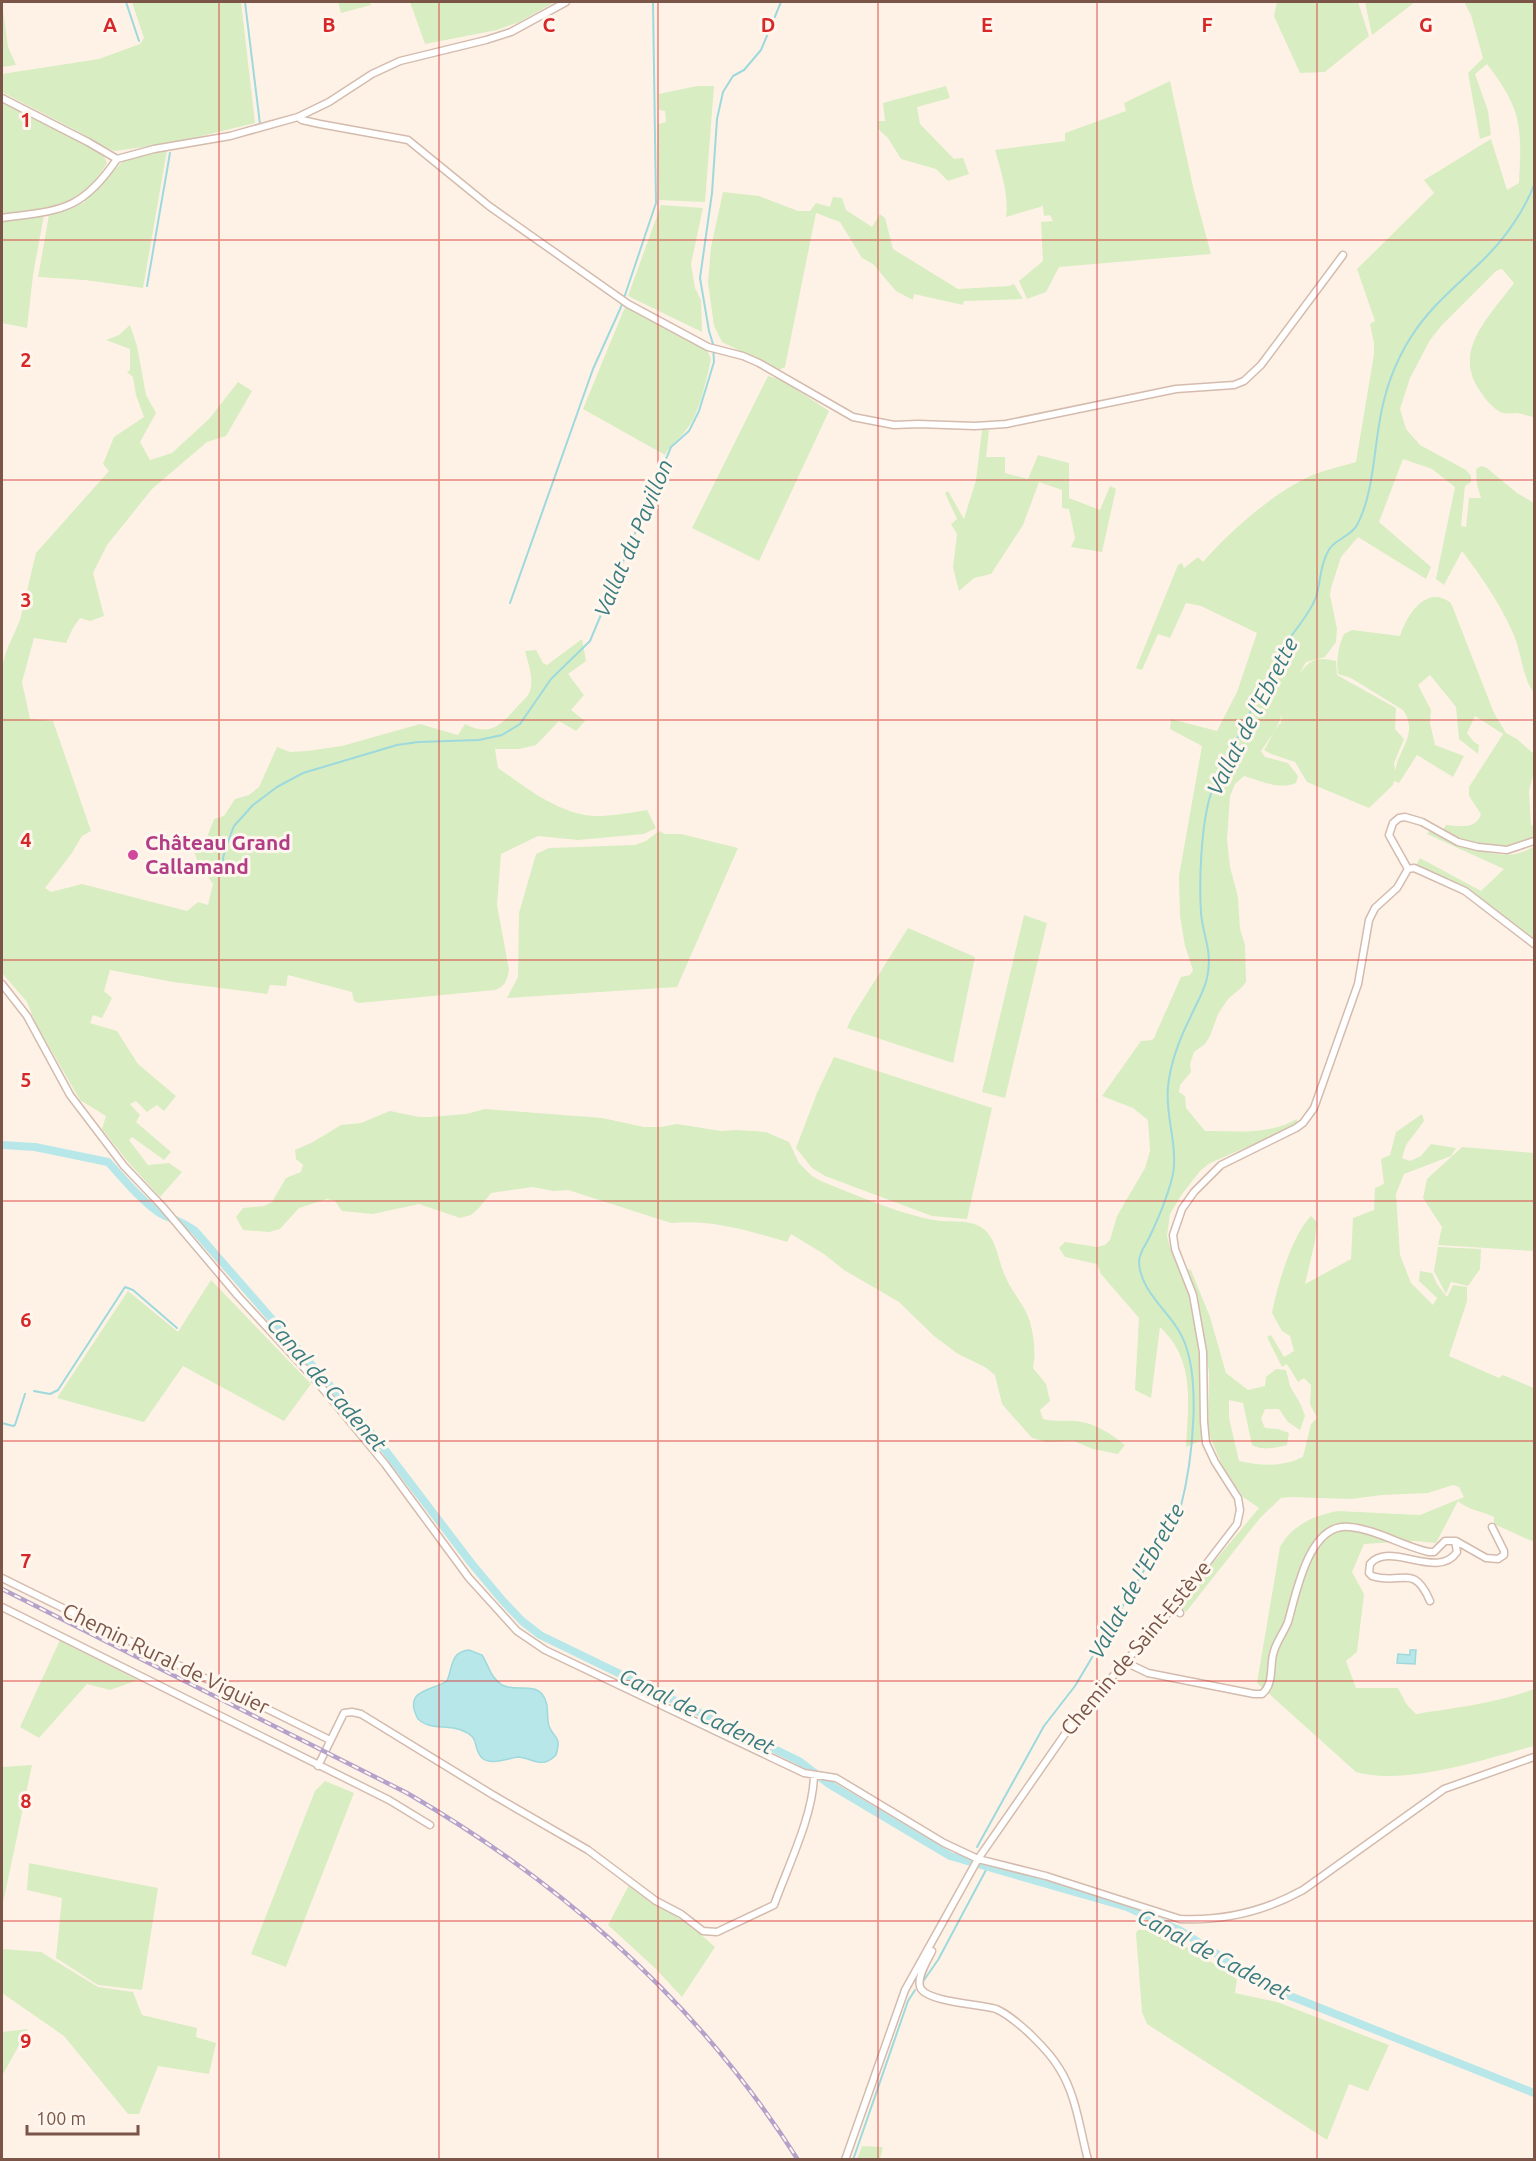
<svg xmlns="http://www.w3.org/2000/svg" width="1536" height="2161" viewBox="0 0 1536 2161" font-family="Ubuntu,sans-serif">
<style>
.green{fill:#d8edc2}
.water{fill:#b8e7ea;stroke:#9dd9dd;stroke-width:1.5}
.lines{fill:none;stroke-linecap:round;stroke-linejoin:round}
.stream{stroke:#9dd9dd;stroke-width:2}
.canal{stroke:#b8e7ea;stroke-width:8}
.street-casing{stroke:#d4bbad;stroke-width:9}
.street{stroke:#fff;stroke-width:6}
.rail-casing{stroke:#b4a2ca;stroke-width:4.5}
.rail{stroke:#fff7ee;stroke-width:2;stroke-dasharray:7;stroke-linecap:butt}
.grid{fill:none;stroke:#d62828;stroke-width:1.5;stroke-opacity:0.55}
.hotel-dot{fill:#d1479c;stroke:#fff7ee;stroke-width:2}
.labels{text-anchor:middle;stroke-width:6;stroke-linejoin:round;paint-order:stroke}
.hotel-label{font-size:21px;font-weight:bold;fill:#b23c85;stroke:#fff7ee;text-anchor:start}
.street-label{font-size:21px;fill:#7a5548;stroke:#fff7ee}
.water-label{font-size:22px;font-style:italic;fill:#3a7c81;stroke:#fff7ee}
.grid-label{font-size:20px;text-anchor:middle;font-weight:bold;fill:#d62828;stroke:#fff7ee;stroke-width:6;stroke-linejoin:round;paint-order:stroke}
</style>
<rect width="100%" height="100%" fill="#fef2e6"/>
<path class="green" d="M2 2 8 47 16 65 2 67Z
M132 2H241L255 123 173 143 115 151 99 145 83 134 2 92V74L99 59 140 44 144 38Z
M338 2H370L371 5 341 13Z
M410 2H555L519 22 497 30 425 44Z
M1277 2H1358L1369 36 1325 72 1300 73 1274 16Z
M1365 2H1415L1372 35Z
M1464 2H1534V219L1533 249 1534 253V417C1529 416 1522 414 1517 413 1512 413 1507 414 1503 413 1494 410 1485 399 1480 391 1451 350 1491 315 1514 283L1502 269 1496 271 1442 325 1430 340 1410 378 1400 409 1406 429 1420 445 1466 470 1471 476V482L1465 486 1461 526 1466 527 1469 498H1481L1477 485 1476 469 1481 466 1487 468 1517 493 1534 503V693C1521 675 1522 651 1512 631 1499 602 1481 576 1462 551L1444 585 1436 579 1455 487 1432 469 1403 459 1379 522 1431 567 1426 579 1358 537 1341 557 1331 588 1330 595 1337 629 1336 642 1325 657 1306 662 1299 674C1310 660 1316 656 1336 661L1337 675 1396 708 1395 729 1404 739 1394 763 1395 771C1399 748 1419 734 1403 710L1351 678 1338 674C1336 659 1338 648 1344 634L1352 630 1400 636C1407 615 1426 584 1451 603L1494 713 1506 733 1517 739 1534 754V772L1529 791 1531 825 1534 826V839L1507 849 1459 841 1443 830 1446 825C1460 826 1476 830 1481 814L1469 796V787L1503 734 1475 716 1467 733 1474 742 1479 745 1478 754 1459 739 1456 707 1430 675 1418 685 1431 710 1430 723 1435 745 1464 756 1453 777 1417 755 1399 783 1394 781 1393 785 1369 808 1307 782 1295 762 1271 754 1264 750C1270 742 1274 728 1281 723L1282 714C1279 726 1268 741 1261 751L1265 757 1288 763 1298 776 1296 783C1278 790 1262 781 1244 776L1235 784 1230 796 1227 839 1230 867 1238 897 1240 929 1245 945 1246 982 1242 987 1228 999 1218 1014 1210 1036 1205 1044 1194 1052 1190 1064 1191 1072 1180 1085 1179 1092 1185 1096 1186 1108 1205 1131C1235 1131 1270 1135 1297 1119V1123L1275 1135 1210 1163 1200 1171 1182 1194 1170 1214 1167 1236 1171 1251 1187 1283 1197 1321 1202 1369 1203 1440 1186 1447C1188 1403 1196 1361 1160 1327L1151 1398 1135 1390 1139 1318 1101 1274 1097 1264 1065 1257 1059 1248 1065 1242 1097 1247 1105 1245 1110 1240 1117 1216 1145 1168 1150 1151 1148 1120 1133 1108 1102 1096 1141 1041 1152 1040 1154 1038 1181 977 1190 975 1193 970 1185 946 1180 916 1179 876 1202 746 1170 729 1171 719 1217 731 1237 692 1257 633 1201 606 1186 603 1170 638 1158 634 1142 670 1136 668 1178 565 1182 563 1184 568 1198 557 1203 562C1229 532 1272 494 1308 477 1323 470 1340 467 1356 462L1374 354V343L1370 324 1375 321 1357 269 1434 193 1424 180 1491 139 1507 190 1519 183C1522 126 1522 110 1487 64L1475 74 1488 111 1491 135 1480 139 1468 73 1483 58 1471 15Z
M1170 81 1194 191 1211 254 1059 267 1046 292 1027 299 1019 281 1043 261 1041 222 1053 221 1050 215 1044 216 1043 206 1006 217C1009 195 1001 171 995 150L1065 141V133L1126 111 1124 103Z
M697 86H714L705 202 659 200 658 124 666 122 665 111 659 110V94Z
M946 86 950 98 917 107 920 124 954 159 963 158 969 174 948 181 936 169 901 159 888 138 878 129V121H885L883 103Z
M2 102 103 154 107 163C81 208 48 208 2 214Z
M167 150 143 288 85 280 38 277 49 215 68 210 83 203 122 162 138 155Z
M723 192 759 196 798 211H810L816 203 830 207 833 197 842 198 846 210 872 227 880 214 885 218 893 249 958 289 1009 286 1014 284 1023 299 964 301 963 305 914 294 913 300 896 291 873 264 862 258 840 222 816 213 785 367 779 370 722 342 714 326 708 283 711 247Z
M661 205 703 208 691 264 695 288 701 300 702 332 628 296Z
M44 215 33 275 27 328 2 323V221Z
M625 307 707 350 711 359C707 378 699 416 686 430 679 440 670 444 665 455L583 409Z
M130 325 137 346 146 395 156 413 140 442 150 460 172 453 209 419 238 382 252 391 226 436 207 442 152 489 107 545 93 573 104 616 90 621 80 618 73 628 66 643 34 638 22 682 30 719 53 721 91 831 82 836 72 853 45 888 51 892 82 884 187 911 198 902 208 905 213 884 198 862 193 849 196 842 204 845 214 819 224 816 235 799 249 795 259 787 277 747 290 752 307 751 342 746 420 724 458 735 465 724C490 737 501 725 517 707 520 703 527 698 529 693 535 682 528 662 525 651L536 650 543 663 547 665 582 639 586 661 568 674 584 695 571 710 585 721 576 731 559 721 536 745 519 749H495L498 768C524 786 552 809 585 815 605 818 627 813 647 810L656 828 644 834 578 840 538 836 501 854 497 905 509 970C507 981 505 986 495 990L359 1003 354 1001 352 992 288 975 286 986 270 985 267 994 173 982 110 970 104 991 112 998 102 1018 93 1015 90 1023 117 1031 138 1064 176 1096 164 1111 157 1105 147 1112 136 1101 130 1104 140 1115 136 1122 171 1152 164 1160 132 1137 129 1140 148 1165 169 1163 182 1172 160 1197 129 1163 102 1129 106 1116 80 1100 36 1024 27 1002 2 973V667L6 652 20 620 36 553 109 471 103 464 114 437 144 417 136 395 133 377 127 372 130 370V349L106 340 119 335Z
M768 376 782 380 829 411 759 561 692 528Z
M982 430H989L986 457H1005V473L1028 479 1038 455 1069 463V498L1100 510 1110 486 1116 489 1102 552 1071 547 1075 538 1069 509 1062 508V490L1039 482 1023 525 991 574 974 578 959 591 953 567 957 534 951 524 957 519 945 493 948 491 964 519 976 480Z
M1430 830C1456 841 1486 858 1516 854 1522 853 1529 849 1534 847V942L1467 890 1416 865 1420 858 1481 891 1504 869 1427 834Z
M659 831 665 834H681L738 848 677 987 507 998 518 977 519 913 536 854 549 848 635 845 646 841Z
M1024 915 1047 923 1005 1098 982 1092Z
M908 928 975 957 953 1063 847 1028 852 1017Z
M834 1057 992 1108 967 1219 932 1216 825 1176 812 1168 796 1148 817 1093Z
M485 1109 602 1118 644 1127H660L677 1124 721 1131 736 1130 766 1132 789 1142 799 1163 812 1176 821 1181C853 1194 900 1214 934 1220 949 1223 965 1219 979 1226 997 1235 998 1262 1006 1278 1013 1294 1025 1305 1030 1322 1034 1337 1036 1353 1033 1368L1046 1384 1050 1401 1040 1410 1043 1419C1055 1422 1066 1420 1077 1421 1094 1423 1112 1434 1125 1445L1118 1454 1093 1449 1074 1441 1047 1442 1032 1438 1002 1404 995 1375 985 1367 958 1354 934 1336 899 1302 844 1270 824 1254 791 1234 787 1242C749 1231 712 1219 671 1223L568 1190 553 1191 533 1187 491 1193 478 1209 471 1215 460 1218 419 1204 373 1214 342 1211 335 1201 327 1199 299 1208 280 1229 269 1232 243 1230 236 1217 243 1208 264 1206 272 1202 286 1178 301 1172 303 1165 296 1159 295 1150 313 1142 341 1125 361 1123 390 1111 419 1117H430L466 1114Z
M1422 1114 1424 1121 1406 1145 1402 1158 1410 1161 1421 1156 1431 1144 1456 1148 1451 1156 1404 1174 1396 1194 1400 1255 1411 1283 1433 1305 1437 1298 1419 1281 1420 1271 1432 1273 1437 1284 1447 1297 1453 1285 1467 1287V1301L1449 1356 1499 1378 1503 1375 1534 1388V1542L1494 1524V1517C1482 1511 1468 1510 1458 1501L1436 1543 1415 1541 1364 1544 1352 1572 1364 1594 1357 1652 1346 1661 1356 1688H1398L1407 1705 1416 1714C1456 1708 1497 1703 1534 1689V1746C1485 1759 1405 1786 1356 1772L1257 1683 1280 1547C1292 1525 1315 1515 1338 1511L1420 1515 1464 1497 1459 1487 1453 1485 1428 1493 1382 1495 1351 1499 1290 1497 1281 1498 1260 1518 1186 1612 1178 1605 1259 1508 1243 1497 1222 1465 1208 1432 1209 1373 1198 1299 1188 1269 1191 1270 1210 1317 1226 1373 1248 1390 1265 1386 1266 1377 1276 1369 1286 1370 1290 1386 1301 1405 1305 1416 1300 1430 1288 1422 1279 1409H1265L1261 1419 1265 1428 1278 1429 1289 1433 1287 1445C1275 1448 1263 1451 1252 1445L1243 1403 1229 1400V1418L1239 1461C1262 1466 1282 1467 1303 1457L1311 1424 1317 1418 1310 1404 1311 1385 1304 1378 1298 1382 1287 1364 1282 1367 1267 1337 1271 1335 1284 1357 1294 1351 1290 1336 1282 1331 1272 1313C1277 1286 1292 1235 1311 1216L1317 1222 1315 1241 1305 1284 1351 1259 1353 1218 1374 1210 1375 1188 1384 1184 1381 1159 1390 1155 1396 1132Z
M1462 1147 1534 1153V1251L1438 1245 1442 1227 1423 1198 1427 1179Z
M1438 1247 1481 1249 1480 1269 1468 1286 1451 1282 1446 1294 1434 1271Z
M211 1280 311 1384 284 1421 183 1366 144 1422 57 1398 128 1291 178 1332Z
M60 1640 138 1680 110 1690 87 1684 39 1738 20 1727Z
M32 1765 2 1908V1767Z
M325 1781 354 1793 286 1967 251 1954 315 1791Z
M29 1863 158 1888 142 1990 98 1985 56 1958 62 1898 27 1890Z
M629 1885C658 1906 689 1922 715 1947L682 1997 655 1968 608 1925Z
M1138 1930C1165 1927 1214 1965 1237 1979L1235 1993 1277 2002 1389 2045 1368 2091 1349 2084 1327 2140 1147 2024 1142 2012 1136 1933Z
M2 1949 41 1952 98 1987 133 1992 142 2015 197 2028 196 2037 216 2043 209 2074 158 2066 139 2114H128L64 2036 2 1993Z
M28 2029 2 2076V2032Z
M862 2146 883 2147 880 2159H857Z"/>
<path class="water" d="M469 1650 482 1655C489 1666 490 1677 502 1685 514 1692 533 1683 542 1694 550 1704 546 1715 549 1726 554 1740 562 1734 556 1755 553 1758 549 1761 545 1762 536 1764 527 1757 518 1757 508 1758 491 1766 482 1758 471 1746 482 1738 461 1730 446 1724 431 1731 418 1719 402 1689 432 1691 447 1681 453 1667 450 1652 469 1650Z
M1410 1650H1416L1415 1664 1397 1663 1398 1654 1410 1655Z"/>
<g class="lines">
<path class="stream" d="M126 2 139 41
M245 2 260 124
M147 286 170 153
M510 603 593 369 621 307 656 203 653 2
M224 870 223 858 226 847 234 826 253 805 277 787 303 773 397 745 418 742 479 740 502 735 520 724 551 679 590 641 671 447 689 431 699 411 714 362 713 344 709 331 700 278 712 193 717 119 723 92 733 76 744 70 761 50 781 2
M34 1391 50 1394 58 1390 125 1287 133 1290 177 1328
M2 1423 13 1426 15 1425 25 1394
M977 1847 1044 1726 1075 1686 1180 1510C1192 1464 1204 1372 1179 1331 1166 1309 1140 1290 1139 1262 1139 1252 1146 1245 1150 1236 1158 1219 1169 1192 1173 1174 1178 1145 1165 1116 1168 1087 1170 1065 1180 1038 1190 1018 1196 1004 1204 992 1207 978 1213 951 1203 937 1201 913 1199 882 1201 834 1208 804 1214 779 1230 754 1241 731 1255 703 1268 673 1284 646 1294 631 1310 614 1316 597 1321 581 1320 563 1330 548 1338 538 1351 536 1357 525 1372 498 1374 455 1379 425 1384 392 1393 365 1411 337 1431 305 1460 283 1486 257 1505 238 1524 211 1534 185
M924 1980 938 1960 986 1870
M853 2160 908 2001 915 1990"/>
<path class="canal" d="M2 1145 35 1147 108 1162C123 1178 139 1199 158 1212 171 1220 181 1220 195 1231L379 1442 472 1564 503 1601 522 1621 540 1635 799 1761 829 1784 950 1856 1127 1907 1181 1931 1270 1988 1534 2093"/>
<defs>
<path id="street" d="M2 98 88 142 117 159
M298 117 302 120 320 124 408 140 489 206 628 304 708 347 743 356 759 363 853 417 894 425 918 424 975 426 1006 424 1176 389 1234 385 1244 381 1261 365 1343 255
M117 159 154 149 230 136 298 117 329 102 372 74 400 61 486 40 511 32 566 2
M2 218C60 210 81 212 117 159
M1408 869 1389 835 1393 823 1399 818 1405 817 1422 822 1458 842 1478 847 1507 850 1534 841
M1408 869 1414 868 1421 871 1465 891 1534 944
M2 984 27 1016 70 1095 124 1166 162 1206 238 1296 318 1383 385 1464 469 1578 517 1631 545 1650 804 1773 836 1778 944 1843 978 1859 1046 1876 1180 1919C1223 1921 1265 1911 1303 1890L1444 1789 1534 1757
M1456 1541 1486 1558 1498 1559 1504 1555V1551L1492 1527
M2 1578 330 1740
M1174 1606 1180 1613
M2 1607 389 1800 430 1825
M1125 1662 1148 1673 1254 1694H1262C1275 1683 1269 1665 1274 1651 1277 1641 1284 1632 1288 1622 1296 1594 1309 1521 1350 1527 1378 1530 1402 1546 1429 1552H1434L1445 1541H1455L1457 1552C1437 1581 1390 1540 1370 1564L1369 1573 1372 1576C1402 1586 1413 1562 1430 1601
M318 1766 344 1713 352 1712 361 1714 493 1795 588 1850 656 1901 681 1914 703 1931 717 1932 774 1905C788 1866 813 1816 814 1776
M932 1951C928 1960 915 1979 921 1989 930 2002 979 2004 996 2009 1008 2014 1019 2024 1029 2033 1040 2044 1051 2054 1059 2068 1076 2094 1080 2130 1088 2160
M845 2160 905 1990 978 1859 1074 1721 1174 1606 1237 1524 1240 1510 1238 1498 1215 1462 1206 1443 1204 1422 1203 1352 1193 1295 1175 1249 1173 1235 1182 1209 1194 1192 1221 1165 1296 1128 1303 1123 1314 1108 1358 984 1369 920 1375 908 1397 888 1408 869"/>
</defs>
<use href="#street" class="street-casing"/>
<use href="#street" class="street"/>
<defs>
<path id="rail" d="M2 1589 407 1793C564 1884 700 2005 798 2160"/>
</defs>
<use href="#rail" class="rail-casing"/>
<use href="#rail" class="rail"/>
</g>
<path class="grid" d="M219 2V2160M439 2V2160M658 2V2160M878 2V2160M1097 2V2160M1317 2V2160M2 240H1534M2 480H1534M2 720H1534M2 960H1534M2 1201H1534M2 1441H1534M2 1681H1534M2 1921H1534"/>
<circle class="hotel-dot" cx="133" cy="855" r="6"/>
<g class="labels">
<g class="hotel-label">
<text x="145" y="850">Château Grand<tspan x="145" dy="24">Callamand</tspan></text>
</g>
<g class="street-label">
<text transform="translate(1136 1648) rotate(-50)" y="7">Chemin de Saint-Estève</text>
<text transform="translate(166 1659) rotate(26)" y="7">Chemin Rural de Viguier</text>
</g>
<g class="water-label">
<text transform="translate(633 538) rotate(-67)" y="8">Vallat du Pavillon</text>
<text transform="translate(1252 716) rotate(-63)" y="8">Vallat de l'Ebrette</text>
<text transform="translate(327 1384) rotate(49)" y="8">Canal de Cadenet</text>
<text transform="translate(1136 1581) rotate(-61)" y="8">Vallat de l'Ebrette</text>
<text transform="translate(697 1711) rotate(26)" y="8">Canal de Cadenet</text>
<text transform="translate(1214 1954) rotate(28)" y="8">Canal de Cadenet</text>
</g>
</g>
<g class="grid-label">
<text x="110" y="32">A</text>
<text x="329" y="32">B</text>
<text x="549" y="32">C</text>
<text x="768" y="32">D</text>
<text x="987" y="32">E</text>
<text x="1207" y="32">F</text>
<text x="1426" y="32">G</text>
<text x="26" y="127">1</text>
<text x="26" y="367">2</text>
<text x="26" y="607">3</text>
<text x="26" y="847">4</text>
<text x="26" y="1087">5</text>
<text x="26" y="1327">6</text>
<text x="26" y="1568">7</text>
<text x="26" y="1808">8</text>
<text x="26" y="2048">9</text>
</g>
<rect width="1536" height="2161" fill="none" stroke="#7a5548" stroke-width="6"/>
<path d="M27 2125v9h111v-9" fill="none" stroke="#7a5548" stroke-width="3"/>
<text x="36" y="2125" font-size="18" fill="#7a5548" stroke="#fff7ee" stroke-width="4.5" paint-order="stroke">100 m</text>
</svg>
